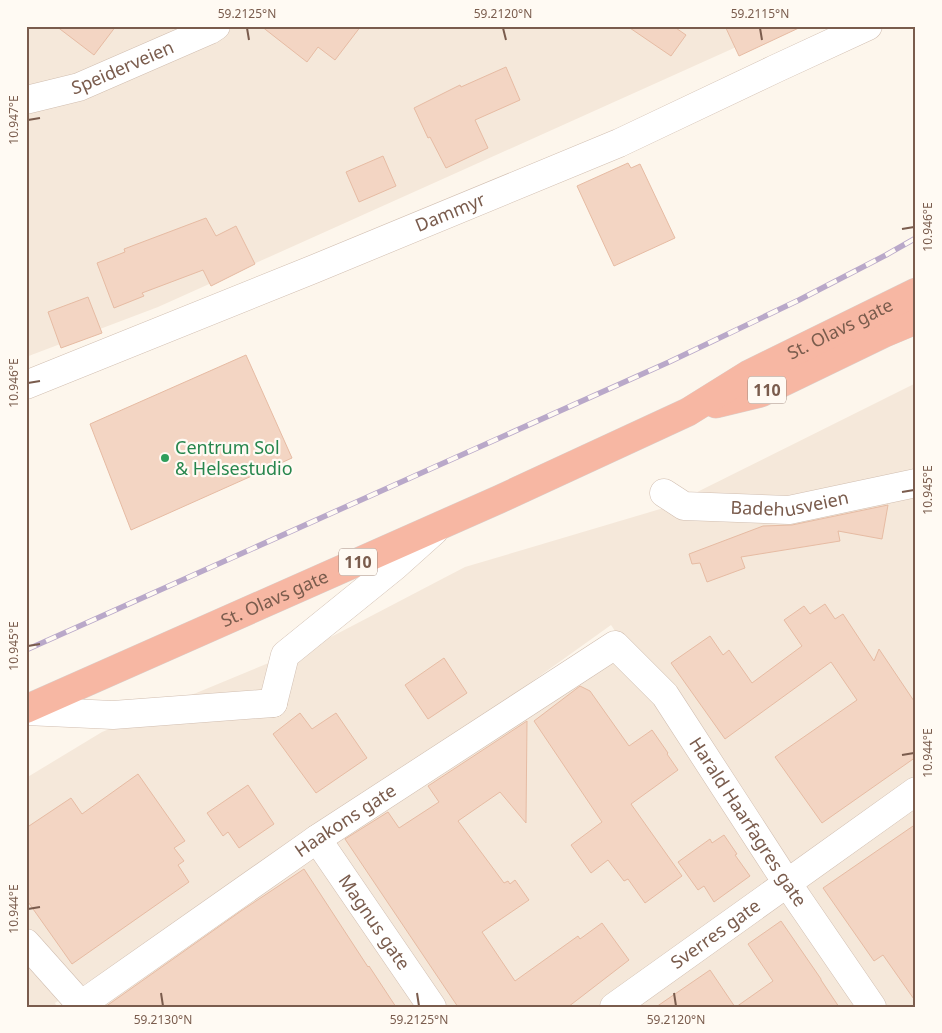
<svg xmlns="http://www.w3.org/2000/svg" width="942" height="1033" viewBox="0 0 942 1033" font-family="'Noto Sans',sans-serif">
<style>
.residential{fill:#f5e8da}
.building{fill:#f3d5c3;stroke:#e6bba3}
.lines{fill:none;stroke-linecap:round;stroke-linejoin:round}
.minor-casing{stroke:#d1beb0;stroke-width:29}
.highway-casing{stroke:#dad1cd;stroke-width:29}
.minor{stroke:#fff;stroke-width:28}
.highway{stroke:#f7b7a3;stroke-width:28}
.rail-casing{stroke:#b9a8c9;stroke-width:5.5}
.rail{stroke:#fffaf3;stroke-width:4;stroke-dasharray:11;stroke-linecap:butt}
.ticks{fill:none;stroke:#7a5c4d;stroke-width:2}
.leisure-dot{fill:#2e9e5b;stroke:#fffaf3;stroke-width:2}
.labels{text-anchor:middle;stroke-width:4.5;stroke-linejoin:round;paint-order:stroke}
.shield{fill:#fffaf3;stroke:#a28b7f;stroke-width:1}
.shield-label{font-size:16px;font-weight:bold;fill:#7a5c4d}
.street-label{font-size:18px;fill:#7a5c4d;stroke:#fffaf3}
.leisure-label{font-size:18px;fill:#27864d;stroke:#fffaf3;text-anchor:start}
.neatline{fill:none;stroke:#7a5c4d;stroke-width:2}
.ticks-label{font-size:12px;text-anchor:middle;fill:#7a5c4d}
</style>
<rect width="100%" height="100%" fill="#fdf6ec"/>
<path class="residential" d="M26 26H783L158 307 26 357Z
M916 383V790L788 887 611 625 315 837 55 1003 57 1007H26V778L102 732 329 638 465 567 667 507Z
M610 638 787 898 916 801V1007H68Z"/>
<path class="building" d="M56 26H116L94 55Z
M261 26H361L335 60 318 47 307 62Z
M627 26H673L686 35 671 56Z
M725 26H803L739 56Z
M506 67 520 100 475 120 488 148 446 168 430 137 428 138 414 108 460 85 461 87Z
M383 156 396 186 359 202 346 172Z
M628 163 631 168 640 164 675 238 614 266 577 186Z
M206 218 216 236 236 226 255 264 211 286 203 270 142 293 144 296 114 308 97 263 125 252 124 249Z
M88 297 102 333 61 348 48 312Z
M246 355 292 458 131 530 90 424Z
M888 505 882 539 838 531 840 541 741 557 745 568 707 582 700 563 692 564 689 554 763 526 792 525Z
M825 604 835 619 843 614 874 661 879 649 916 704V757L822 823 775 757 857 700 831 662 725 739 671 663 710 636 723 655 729 650 752 683 802 646 784 620 804 606 810 614Z
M444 658 467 693 428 719 405 685Z
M580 686 590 691 629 746 652 730 668 753 667 754 678 770 631 804 682 876 645 903 628 879 624 881 608 860 591 873 571 845 602 822 534 721Z
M300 713 312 729 336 713 367 758 316 793 273 734Z
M527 721 526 823 500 792 458 821 504 883 508 881 510 884 515 880 529 900 482 932 515 981 578 936 580 939 602 923 629 960 568 1007H458L345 839 388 812 399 828 439 802 428 786Z
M138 774 185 841 174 848 184 861 178 865 189 882 72 964 26 899V828L71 798 82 814Z
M248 785 274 824 239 848 228 832 223 836 207 813Z
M916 824V1002L883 955 874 961 823 888Z
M724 835 737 854 735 855 750 876 714 902 704 886 698 890 678 862 710 839 712 843Z
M304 869 368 967 369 966 396 1007H105L241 911Z
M781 921 821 979V980L839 1007H736L773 981 748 944Z
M710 970 735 1007H656Z"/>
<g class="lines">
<defs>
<g id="minor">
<path id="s1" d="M26 100 79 87 210 30 216 26"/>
<path id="s2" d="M26 385 314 269 619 143 775 69 868 26"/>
<path id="s3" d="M664 493 684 506 789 510 916 483"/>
<path d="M273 703 285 655 395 566 434 531"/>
<path d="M26 711 113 715 273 703"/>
<path id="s4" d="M317 839 432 1007"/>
<path d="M26 943 83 1007"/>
<path id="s5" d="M82 1004 317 839 615 645 665 695 787 883 872 1007"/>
<path id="s6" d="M614 1007 916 791"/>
</g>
<g id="highway">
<path d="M716 404 761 393 885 333 916 320"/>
<path id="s7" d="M26 709 500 499 688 412 749 374 916 292"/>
</g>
</defs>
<use href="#minor" class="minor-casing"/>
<use href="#highway" class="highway-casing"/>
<use href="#minor" class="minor"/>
<use href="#highway" class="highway"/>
<defs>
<path id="rail" d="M26 650 669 362 799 300 886 255 916 238"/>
</defs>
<use href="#rail" class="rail-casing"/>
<use href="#rail" class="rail"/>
</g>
<path class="ticks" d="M247 28 249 40M503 28 506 40M760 28 762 40M28 120 40 118M902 229 914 227M28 383 40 381M902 492 914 490M28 646 40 644M902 755 914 753M28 909 40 907M161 993 163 1006M417 993 419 1006M674 993 676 1006"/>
<circle class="leisure-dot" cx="165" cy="458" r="5"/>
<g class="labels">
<g class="shield">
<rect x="748" y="376.5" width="38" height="27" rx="4"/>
<rect x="339" y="548.5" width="38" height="27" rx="4"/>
</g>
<g class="shield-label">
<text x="767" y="396">110</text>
<text x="358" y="568">110</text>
</g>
<g class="street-label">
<text dy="6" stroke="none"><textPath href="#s1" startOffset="102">Speiderveien</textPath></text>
<text dy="6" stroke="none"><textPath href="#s2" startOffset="458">Dammyr</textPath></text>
<text dy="6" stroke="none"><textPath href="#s7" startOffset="899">St. Olavs gate</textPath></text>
<text dy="6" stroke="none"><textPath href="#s3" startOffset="130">Badehusveien</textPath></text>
<text dy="6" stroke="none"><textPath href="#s7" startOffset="272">St. Olavs gate</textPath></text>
<text dy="6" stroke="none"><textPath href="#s5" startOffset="321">Haakons gate</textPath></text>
<text dy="6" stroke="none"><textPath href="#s5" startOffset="865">Harald Haarfagres gate</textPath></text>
<text dy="6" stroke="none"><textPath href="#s4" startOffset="101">Magnus gate</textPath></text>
<text dy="6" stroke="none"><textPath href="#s6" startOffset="125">Sverres gate</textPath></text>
</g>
<g class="leisure-label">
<text x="175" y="454">Centrum Sol<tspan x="175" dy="21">&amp; Helsestudio</tspan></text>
</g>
</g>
<rect width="942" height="1033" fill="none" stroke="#fffaf3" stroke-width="55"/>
<rect x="28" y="28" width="886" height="978" class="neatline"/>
<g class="ticks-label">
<text x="247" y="18">59.2125°N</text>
<text x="503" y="18">59.2120°N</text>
<text x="760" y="18">59.2115°N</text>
<text transform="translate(14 120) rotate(-90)" y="4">10.947°E</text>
<text transform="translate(928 227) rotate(-90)" y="4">10.946°E</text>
<text transform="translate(14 383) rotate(-90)" y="4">10.946°E</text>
<text transform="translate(928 490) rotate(-90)" y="4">10.945°E</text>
<text transform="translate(14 646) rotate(-90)" y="4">10.945°E</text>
<text transform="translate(928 753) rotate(-90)" y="4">10.944°E</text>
<text transform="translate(14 909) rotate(-90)" y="4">10.944°E</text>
<text x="163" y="1024">59.2130°N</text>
<text x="419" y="1024">59.2125°N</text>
<text x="676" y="1024">59.2120°N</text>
</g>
</svg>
